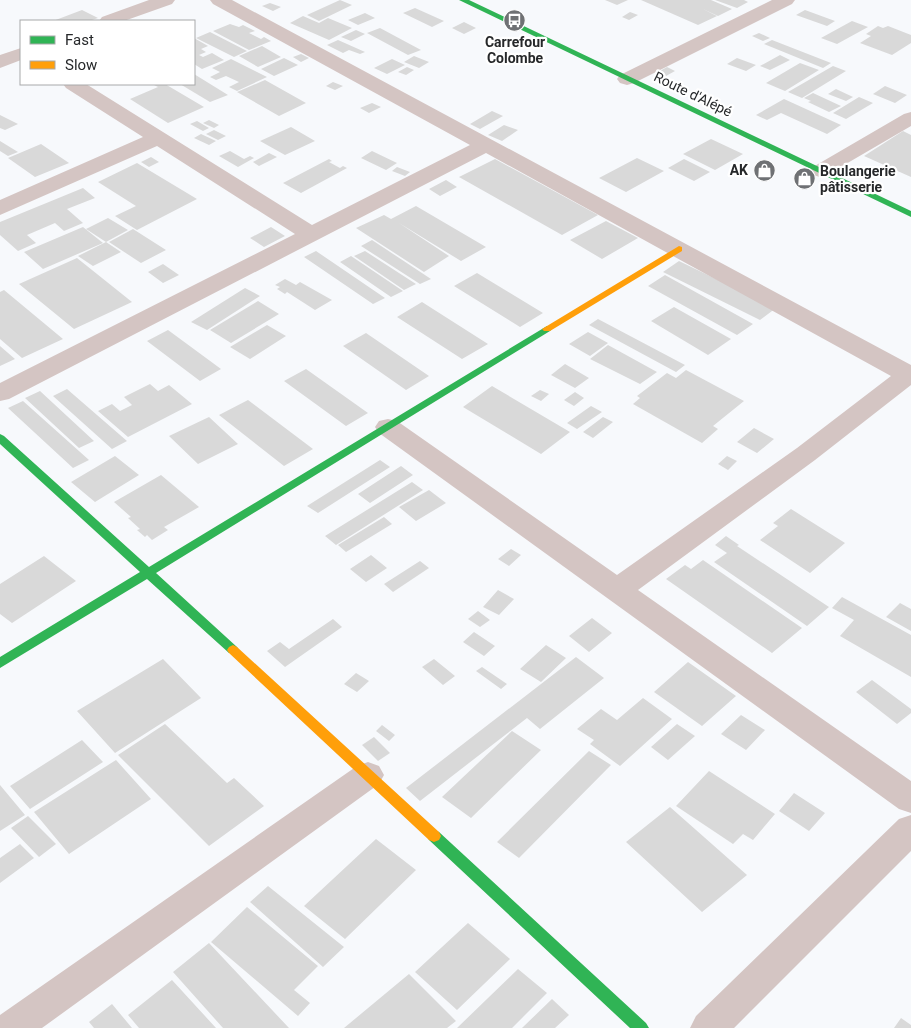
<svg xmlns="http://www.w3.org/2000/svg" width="911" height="1028" viewBox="0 0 911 1028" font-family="Roboto,sans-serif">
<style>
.building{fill:#d9d9d9}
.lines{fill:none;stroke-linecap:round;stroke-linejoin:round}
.street{fill:#d4c5c3;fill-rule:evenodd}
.fast{fill:#30b455;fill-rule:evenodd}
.slow{fill:#ff9f0a;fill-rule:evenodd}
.labels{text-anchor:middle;stroke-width:4.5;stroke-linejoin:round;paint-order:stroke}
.far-poi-label{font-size:14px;font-weight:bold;fill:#26282a;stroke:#fff}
.far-street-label{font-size:14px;fill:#26282a;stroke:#fff}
</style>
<rect width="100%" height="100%" fill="#f7f9fc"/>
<path class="building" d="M340 0 352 5 319 21 307 15Z
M605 0H628L617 5Z
M641 0H711L732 9 718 16 703 9 717 16 698 25Z
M715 0H744L748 2 737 8Z
M270 3 281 7 273 11 262 6Z
M415 8 444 21 432 27 403 13Z
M82 10 98 18 89 21H53Z
M805 10 835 21 827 26 796 15Z
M630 12 638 15 629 20 622 17Z
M365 13 375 18 358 25 348 20Z
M303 16 319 23 328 18 352 28 329 40 290 23Z
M852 21 868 27 837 44 821 38Z
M464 22 476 28 464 34 452 28Z
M230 24 239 27 243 25 255 31 249 33 261 39 264 37 271 41 249 50 213 31Z
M878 26 883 28 888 26 911 35V43L892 55 860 43 871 36 866 34Z
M380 28 421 50 408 55 367 33Z
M356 30 365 34 351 41 341 37Z
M210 32 247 51 234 57 196 38Z
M759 33 770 38 763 41 752 36Z
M194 38 208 46 201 49 206 52 199 55 203 57 212 53 224 60 202 69 194 64Z
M338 40 365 52 360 54 349 50 343 53 327 45Z
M772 40 831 63 823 68 764 44Z
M262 46 281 57 258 67 239 56Z
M301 54 309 58 301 62 293 57Z
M780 55 790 60 770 70 760 66Z
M414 56 429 62 419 68 404 62Z
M284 58 298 65 274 76 261 69Z
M737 58 756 65 746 71 727 64Z
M231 59 267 77 237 91 229 87 239 82 226 76 216 80 210 77 220 72 212 68Z
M392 59 405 65 387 74 374 68Z
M800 63 819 70 785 91 766 83Z
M833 66 846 71 802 98 788 92Z
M407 67 414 70 406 75 398 72Z
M667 67 675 71 666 76 658 72Z
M194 74 228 95 210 102 180 84H194Z
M265 80 306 103 279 116 237 92Z
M333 82 343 86 335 90 326 86Z
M152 84H165L204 107 168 123 130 99 158 87Z
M885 86 907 95 895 103 873 94Z
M836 89 853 97 846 101 828 94Z
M813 93 841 106 829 112 808 102 811 101 804 98Z
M859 97 873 103 846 119 833 113Z
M784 99 841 125 827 134 781 113 767 120 756 115Z
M372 103 381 107 369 113 360 108Z
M492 111 503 116 480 129 470 124Z
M0 115 18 124 5 130 0 128Z
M209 120 219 125 214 128 203 123Z
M197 121 209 128 203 131 190 124Z
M504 125 518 130 502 141 488 135Z
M291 127 315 141 285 155 260 141Z
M214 130 226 136 218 140 206 134Z
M903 131 911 135V177L864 156Z
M201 134 216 141 209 145 194 138Z
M711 139 743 154 715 170 683 154Z
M0 141 18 152 8 156 0 151Z
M41 144 69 163 35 177 8 158Z
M230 151 244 159 250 156 254 158 238 167 219 156Z
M372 151 397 163 386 170 361 158Z
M269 153 277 157 259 166 253 162Z
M151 157 159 162 149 167 141 162Z
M637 158 664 171 626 192 599 178Z
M329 159 332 161 329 162 340 168 343 166 347 168 301 193 283 183Z
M495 159 598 215 562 235 459 177Z
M684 159 710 172 694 181 668 168Z
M137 163 197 199 137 230 115 216 136 206 98 182Z
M397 167 410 172 405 176 392 171Z
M446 180 457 187 440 196 429 189Z
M83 188 95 198 67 209 83 223 64 231 55 223 27 235 36 243 18 251 0 235V222Z
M416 206 486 247 461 261 399 223 449 256 424 272 356 228 384 215 391 219Z
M108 218 128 230 106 242 86 229Z
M606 221 638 238 602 259 570 240Z
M83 227 103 243 43 269 24 252Z
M271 227 285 236 264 247 250 238Z
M133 229 166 250 141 263 109 242Z
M372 240 431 279 420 284 361 246Z
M106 242 121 252 93 266 78 256Z
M316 251 385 298 373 304 304 257Z
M365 251 416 284 404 290 354 256Z
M351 256 403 291 391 297 340 262Z
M77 258 132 302 74 329 19 284Z
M679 261 776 308 760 320 663 272Z
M163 264 179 275 163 283 148 272Z
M477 273 543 313 520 327 454 286Z
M665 275 753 324 737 335 648 286Z
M285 279 296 285 300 282 332 300 315 310 287 292 285 294 277 289 280 287 275 285Z
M245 288 260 296 207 330 191 322Z
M4 290 63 339 22 358 0 339V292Z
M258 301 279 314 231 343 210 330Z
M422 302 488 344 462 359 397 317Z
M674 307 731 339 708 355 651 321Z
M598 319 685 365 676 372 589 325Z
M267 325 286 336 250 359 230 347Z
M168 330 221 369 200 381 147 341Z
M588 332 608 343 590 356 569 344Z
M366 333 429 376 406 390 343 346Z
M608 345 657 372 640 384 590 359Z
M0 346 15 359 0 366Z
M565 364 589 378 575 388 551 375Z
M306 369 368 413 346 426 284 381Z
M686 370 744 401 713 426 718 429 702 443 633 404 640 398 637 396 667 373 676 378Z
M150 384 158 391 169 385 192 404 128 437 98 411 112 404 120 411 132 405 124 397Z
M492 386 570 432 541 454 463 407Z
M67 389 127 441 112 449 53 396Z
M540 390 549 394 541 401 531 396Z
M40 391 94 441 79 448 25 398Z
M575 392 584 398 574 406 564 400Z
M248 400 313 449 284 466 219 415Z
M23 401 89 460 73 468 8 408Z
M591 406 602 412 577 429 567 423Z
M209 417 238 444 198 464 169 436Z
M603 417 613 422 593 438 583 432Z
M754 428 774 439 757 453 737 442Z
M115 456 139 475 95 502 71 482Z
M727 456 737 461 728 470 718 464Z
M380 460 390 467 318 513 307 506Z
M401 466 413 475 370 503 358 494Z
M161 475 199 507 164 527 168 530 152 540 147 535 145 537 137 530 140 529 128 518 131 517 114 502Z
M412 482 423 490 336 545 325 536Z
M429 490 446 503 416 521 399 507Z
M791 509 845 543 810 573 760 540 778 526 773 523Z
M384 517 392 524 346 552 338 545Z
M726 536 739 545 737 546 829 607 807 626 714 562 727 553 715 545Z
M511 549 521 555 509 566 498 559Z
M371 555 387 568 366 582 350 569Z
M44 556 76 581 12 623 0 614V584Z
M703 560 802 628 772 653 666 579 685 565 691 569Z
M420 561 429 568 393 592 384 584Z
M498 590 514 599 499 615 483 607Z
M842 597 911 635V677L840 636 854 620 832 608Z
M900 603 911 609V631L886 617Z
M478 611 490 620 480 627 468 619Z
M592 618 612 633 589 652 569 636Z
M333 619 342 627 285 667 267 651 280 642 289 649Z
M474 632 495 646 484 656 463 642Z
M546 645 566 658 541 682 520 669Z
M576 657 604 678 540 729 527 718 420 801 406 788Z
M163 659 201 698 115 753 77 711Z
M434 659 455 676 443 685 422 667Z
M688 662 736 696 702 726 654 692Z
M482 667 507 684 501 689 476 671Z
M356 673 369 681 357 692 344 684Z
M872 680 911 709V713L897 724 856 692Z
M643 698 672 719 620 766 590 744 594 740 577 729 601 709 617 720Z
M741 715 765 730 746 750 721 734Z
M165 724 227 783 234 778 264 806 209 846 118 755Z
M677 724 695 736 668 760 651 747Z
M382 725 395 735 389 741 376 731Z
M512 731 541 750 471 818 442 797Z
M374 737 390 753 378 761 362 745Z
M82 740 103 762 30 809 10 786Z
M589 751 611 765 519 858 497 842Z
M116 760 151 799 69 854 34 812Z
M709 771 775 814 753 840 743 834 733 844 676 806Z
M0 785 25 815 0 831Z
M794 793 825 813 809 831 779 811Z
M670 807 747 875 702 912 626 842Z
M28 816 56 844 39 857 11 828Z
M376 839 416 870 345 939 304 906Z
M20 844 34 858 0 883V858Z
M268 886 344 947 323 967 250 902Z
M247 907 318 966 294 990 310 1003 298 1016 211 942Z
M468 923 510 959 457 1010 415 972Z
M209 943 289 1028H223L173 972Z
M518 969 547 993 512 1028H457Z
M409 974 456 1021 447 1028H344Z
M172 980 216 1028H139L128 1015Z
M552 999 569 1015 555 1028H522Z
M112 1004 132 1028H94L89 1022Z
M901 1018 911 1025V1028H894Z"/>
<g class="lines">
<path class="street" d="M149 0H175L172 4 124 21H99L102 17Z
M210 0H232L911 365V385L815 460 638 590 911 781V813L899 809 379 433 375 427 379 421 388 419 397 421 617 575 797 448 891 376 486 153 9 399 0 401V383L295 234 157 146 0 215V200L143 137 66 88 63 84H86L312 225 470 145 213 4Z
M772 0H795L792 4 634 83 627 85 620 83 617 79 620 75Z
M21 48V60L0 68V55Z
M911 112V126L827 175 820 177 813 175 809 171 813 167 904 114Z
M368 762 379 766 384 775 379 784 42 1028H0V1015L357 766Z
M911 815V851L734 1028H690L696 1016 899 819Z"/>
<path class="fast" d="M459 0H469L911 211V217Z
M547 326 552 329 550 331 156 573 237 647 239 650 237 653H229L147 579 0 668V657L140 572 0 444V434L4 436 149 567Z
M434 830 439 832 646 1023 649 1028H630L429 840 427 836 429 832Z"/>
<path class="slow" d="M679 246 682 247V251L550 331H544L542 329Z
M233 645 237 647 439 832 441 836 439 840 434 842 429 840 229 653 227 650 229 647Z"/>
</g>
<defs>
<symbol id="bus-disc" viewBox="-11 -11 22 22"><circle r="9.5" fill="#6f7174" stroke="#fff"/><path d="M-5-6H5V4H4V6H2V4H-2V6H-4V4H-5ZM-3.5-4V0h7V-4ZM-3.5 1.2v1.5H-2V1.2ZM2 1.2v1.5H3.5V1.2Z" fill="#fff"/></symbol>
<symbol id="shop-disc" viewBox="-11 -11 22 22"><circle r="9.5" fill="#6f7174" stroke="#fff"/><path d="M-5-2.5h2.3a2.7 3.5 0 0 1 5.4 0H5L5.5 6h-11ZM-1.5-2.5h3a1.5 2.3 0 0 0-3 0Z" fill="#fff"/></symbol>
</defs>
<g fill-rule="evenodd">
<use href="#bus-disc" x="502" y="8" width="25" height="25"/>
<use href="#shop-disc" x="752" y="158" width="25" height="25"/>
<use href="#shop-disc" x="792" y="166" width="25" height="25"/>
</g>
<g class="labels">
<g class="far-poi-label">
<text x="515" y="47">Carrefour<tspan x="515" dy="16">Colombe</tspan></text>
<text x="748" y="175" text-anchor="end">AK</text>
<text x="820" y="176" text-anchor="start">Boulangerie<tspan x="820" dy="16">pâtisserie</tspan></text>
</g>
<g class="far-street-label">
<text transform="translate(693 94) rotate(26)" y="5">Route d'Alépé</text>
</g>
</g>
<rect x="20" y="20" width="175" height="65" fill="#ffffff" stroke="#a8a9aa"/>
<rect x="30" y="36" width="25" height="8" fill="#30b455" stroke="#a8a9aa"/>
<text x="65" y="45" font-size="15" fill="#26282a">Fast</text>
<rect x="30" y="61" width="25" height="8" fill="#ff9f0a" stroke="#a8a9aa"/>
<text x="65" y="70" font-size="15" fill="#26282a">Slow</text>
</svg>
